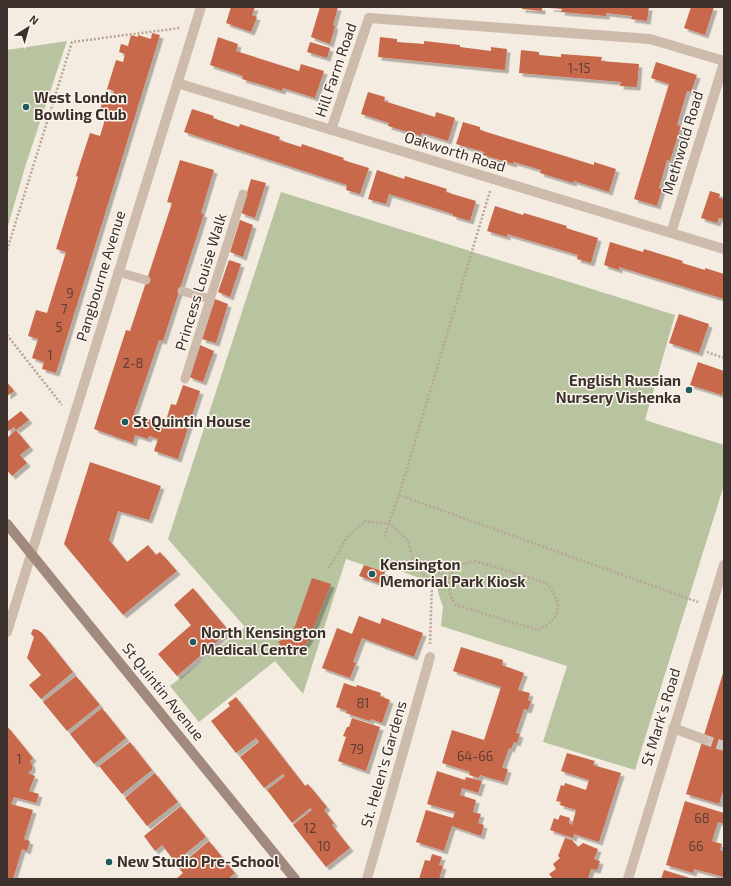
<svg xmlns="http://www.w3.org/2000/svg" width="731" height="886" viewBox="0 0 731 886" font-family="'Exo 2',sans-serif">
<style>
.green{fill:#b8c4a0}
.building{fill:#c8694b;filter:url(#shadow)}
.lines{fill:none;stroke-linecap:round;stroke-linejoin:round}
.minor-tunnel{stroke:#cfc6bd;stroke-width:10;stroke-dasharray:10 5;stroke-linecap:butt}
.path{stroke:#b9a596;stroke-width:2.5;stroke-dasharray:2 2;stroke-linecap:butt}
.service{stroke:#cdbbac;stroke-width:9}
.minor{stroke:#cdbbac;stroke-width:10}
.secondary{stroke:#a18a7d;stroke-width:10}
.poi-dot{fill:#1f5a5e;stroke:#fbf5ee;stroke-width:1.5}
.labels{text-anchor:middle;stroke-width:3;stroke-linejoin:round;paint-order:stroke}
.number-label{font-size:13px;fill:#5e3e33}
.street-label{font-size:15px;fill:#3b302b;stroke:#fbf5ee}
.poi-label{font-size:15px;font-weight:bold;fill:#3b302b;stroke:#fbf5ee;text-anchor:start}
</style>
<defs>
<filter id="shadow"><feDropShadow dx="3.5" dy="3.5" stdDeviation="0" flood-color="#0004"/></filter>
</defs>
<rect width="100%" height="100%" fill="#f4ebe1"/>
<path class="green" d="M67 41 26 164 7 229V50Z
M281 192 675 315 645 420 724 445V485L635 770 543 742 567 666 441 626 443 607 438 592V585L398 570 385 572 346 559 303 694 275 661 199 722 170 686 245 627 168 539Z"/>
<path class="building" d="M231 7H255L252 15 257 17 251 32 226 23Z
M320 7H338L333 25 335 26 330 44 311 37Z
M522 7H542V11L522 9Z
M550 7H649L647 21 631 19 632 16 606 13V16L561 12 562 9 550 8Z
M691 7H714L705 35 684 28Z
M152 33 160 35 56 373 42 369 44 362 32 358 38 339 28 336 36 310 47 313 66 252 56 249 78 177 76 176 90 133 100 136 107 113 100 111 102 102 110 104 114 91 107 89 116 60 123 62 125 54 119 52 121 44 128 46 131 35 138 37V35L151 39Z
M218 37 238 44 236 51 299 71 301 64 324 71 315 98 283 88 282 91 242 79 243 76 210 65Z
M380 37 397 39V42L424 44V41L460 45V47L491 51V47L507 49 505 70 378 57Z
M310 42 330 48 327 58 307 52Z
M521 50 539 52V55L561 57V54L602 57 601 61 639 64 637 87 620 86 621 82 519 73Z
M656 62 697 75 691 92 687 91 677 125 681 126 670 161 667 160 659 188 662 189 657 206 634 199 669 84 651 78Z
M368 92 385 97 384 101 435 117 436 112 455 118 448 141 422 133 421 136 388 126 389 123 361 114Z
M192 109 214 116 213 118 239 127 240 124 280 137 279 140 301 147 302 144 344 158 343 160 369 168 360 194 346 190 347 185 184 132Z
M463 122 480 127V130L594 165V162L616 169 609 192 574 181 573 183 540 173 541 170 514 162 513 164 483 155 484 152 456 144Z
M180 160 214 170 201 213 204 214 163 341 159 340 134 414 154 421 153 423 164 427 171 404 176 405 183 385 200 391 178 459 154 451 158 439 149 436 148 439 135 435 133 443 94 429 126 330 130 331 172 203 167 202Z
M377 170 404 179 405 176 447 189 446 192 476 201 470 221 453 216V214L389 194 386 204 368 199Z
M251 179 266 183 255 218 241 213Z
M710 191 720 194 719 198 724 199V219L719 218 717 223 701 218Z
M495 206 523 215 524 213 567 226 566 228 598 238 591 263 577 259 578 255 507 234V237L487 231Z
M240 220 253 225 243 257 230 252Z
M610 242 643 252 644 249 683 261 682 263 705 270V268L724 274V299L619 267V270L604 265Z
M229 260 241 264 230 297 218 292Z
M215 299 228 304 216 343 202 339Z
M679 314 709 324 699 353 669 343Z
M200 345 214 351 203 382 189 377Z
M698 362 724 371V388L722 395 690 385Z
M7 382 14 391 7 396Z
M21 411 29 420 16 430 14 427 7 432V420L8 421Z
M16 430 30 447 20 455 27 463 12 476 7 470V438Z
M90 462 161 486 149 520 118 511 109 540 127 562 148 545 156 555 160 552 177 571 123 615 64 544Z
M364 565 385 572 381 584 359 576Z
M312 578 331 584 309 639 306 644 301 648 285 651 278 642 290 635 295 626Z
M193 588 229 631 177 676 158 654 191 625 174 605Z
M359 616 380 624 382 618 423 633 414 657 362 638 353 662 356 663 350 678 322 668 337 628 352 634Z
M33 629 38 630 42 633 73 672 41 699 29 685 41 675 27 658 34 637 31 634Z
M461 647 503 660 502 665 524 673 518 690 530 693 528 700 531 701 528 710 524 709 516 733 520 734 517 743 514 742 511 749 509 748 502 768 508 769 504 782 480 775 479 778 469 775 470 772 442 763 452 730 484 740 501 687 453 671Z
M724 670V788L719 804 686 794Z
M76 676 100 705 67 731 43 702Z
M344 683 356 687 357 685 381 693 380 696 390 700 382 723 371 719 370 721 346 713 347 711 336 707Z
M236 697 305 786 308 784 327 807 324 810 334 823 332 825 350 848 326 867 293 825 312 810 310 808 292 823 267 790 285 776 283 774 264 788 240 757 259 742 256 738 236 753 211 721 230 706 228 703Z
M102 708 126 738 94 764 70 734Z
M352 718 380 727 366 771 338 761 346 737 343 736 347 727H349Z
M7 726 33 758 30 761 32 765V769L28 773 35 776 29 791 39 794 36 803 14 797 11 804 33 810 24 839 30 841 27 851 22 849 13 879H7Z
M130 742 152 770 122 794 99 766Z
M567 753 595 761 593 765 621 773 599 842 574 834 573 838 550 830 554 818 558 820 560 815 570 818 569 823 572 825 576 810 560 805 561 802 556 801 561 785 564 786 565 783 586 790 589 780 561 771Z
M437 771 465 780 466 777 482 781 478 793 462 788 460 795 476 800 473 812 481 814 478 823 484 825 481 836 452 826 444 851 416 842 426 810 453 818 455 812 427 804Z
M155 773 178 802 147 826 125 798Z
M685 801 724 813V824L718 822 712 841 722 844 720 850 724 851V877L694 869 693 873 666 865Z
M181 806 206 837 175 862 162 845 155 851 144 836Z
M565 838 572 840 578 847 583 843 598 849 594 859 600 861 597 870 591 869 588 879H553L549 874 556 869 553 864 560 858 558 856Z
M209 841 235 873 228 879H176L183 873 178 867Z
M432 854 442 857 439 865 443 866 439 879H419L425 860 430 861Z
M664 870 693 879H661Z"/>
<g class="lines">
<path class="minor-tunnel" d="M703 739 724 746"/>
<path class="path" d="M7 250 72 42 180 28
M7 335 62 405
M707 352 724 358
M399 495 698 602
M384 537 399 495 490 191
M396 561 414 564 450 577 456 566 475 561 547 583C551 589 558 599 558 606 558 618 547 626 538 630L456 605C449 594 448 590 450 577
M328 568 338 554 346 538 365 521 390 524 408 540 414 564 432 583 430 644"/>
<path class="service" d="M118 272 146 280
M182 291 210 299
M185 379 243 194"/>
<path class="minor" d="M177 83 724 249
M331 130 369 18 650 39 724 61
M671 233 724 63
M7 632 201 7
M673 728 703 739
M367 879 430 657
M628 879 724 565"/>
<path class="secondary" d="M7 524 295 879"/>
</g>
<g class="poi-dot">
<circle cx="26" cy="107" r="4"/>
<circle cx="689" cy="390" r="4"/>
<circle cx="125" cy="422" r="4"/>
<circle cx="372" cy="574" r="4"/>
<circle cx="193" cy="642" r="4"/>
<circle cx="109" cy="862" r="4"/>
</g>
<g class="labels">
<g class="number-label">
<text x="579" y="73">1-15</text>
<text x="70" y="298">9</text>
<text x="64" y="314">7</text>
<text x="59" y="332">5</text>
<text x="50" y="360">1</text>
<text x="133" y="368">2-8</text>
<text x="363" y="708">81</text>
<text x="357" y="754">79</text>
<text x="475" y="761">64-66</text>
<text x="19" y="764">1</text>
<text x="702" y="823">68</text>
<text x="310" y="833">12</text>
<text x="324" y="851">10</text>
<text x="696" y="851">66</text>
</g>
<g class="street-label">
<text transform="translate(336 70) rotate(-71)" y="5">Hill Farm Road</text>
<text transform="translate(683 143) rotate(-73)" y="5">Methwold Road</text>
<text transform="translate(455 152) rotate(17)" y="5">Oakworth Road</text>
<text transform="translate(101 276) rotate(-73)" y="5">Pangbourne Avenue</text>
<text transform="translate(201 282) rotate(-73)" y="5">Princess Louise Walk</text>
<text transform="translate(163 692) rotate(51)" y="5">St Quintin Avenue</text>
<text transform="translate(661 717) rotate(-73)" y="5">St Mark's Road</text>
<text transform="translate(384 764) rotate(-74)" y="5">St. Helen's Gardens</text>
</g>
<g class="poi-label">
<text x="34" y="103">West London<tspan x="34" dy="17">Bowling Club</tspan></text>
<text x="681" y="386" text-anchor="end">English Russian<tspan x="681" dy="17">Nursery Vishenka</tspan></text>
<text x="133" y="427">St Quintin House</text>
<text x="380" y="570">Kensington<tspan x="380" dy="17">Memorial Park Kiosk</tspan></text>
<text x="201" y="638">North Kensington<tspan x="201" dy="17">Medical Centre</tspan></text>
<text x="117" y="867">New Studio Pre-School</text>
</g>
</g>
<rect width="731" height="886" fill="none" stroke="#3b302b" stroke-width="16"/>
<g transform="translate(28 28) rotate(37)" stroke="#fbf5ee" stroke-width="3" paint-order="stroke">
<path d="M0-3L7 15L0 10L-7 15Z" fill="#3b302b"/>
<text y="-6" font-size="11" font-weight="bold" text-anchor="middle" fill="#3b302b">N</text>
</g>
</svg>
